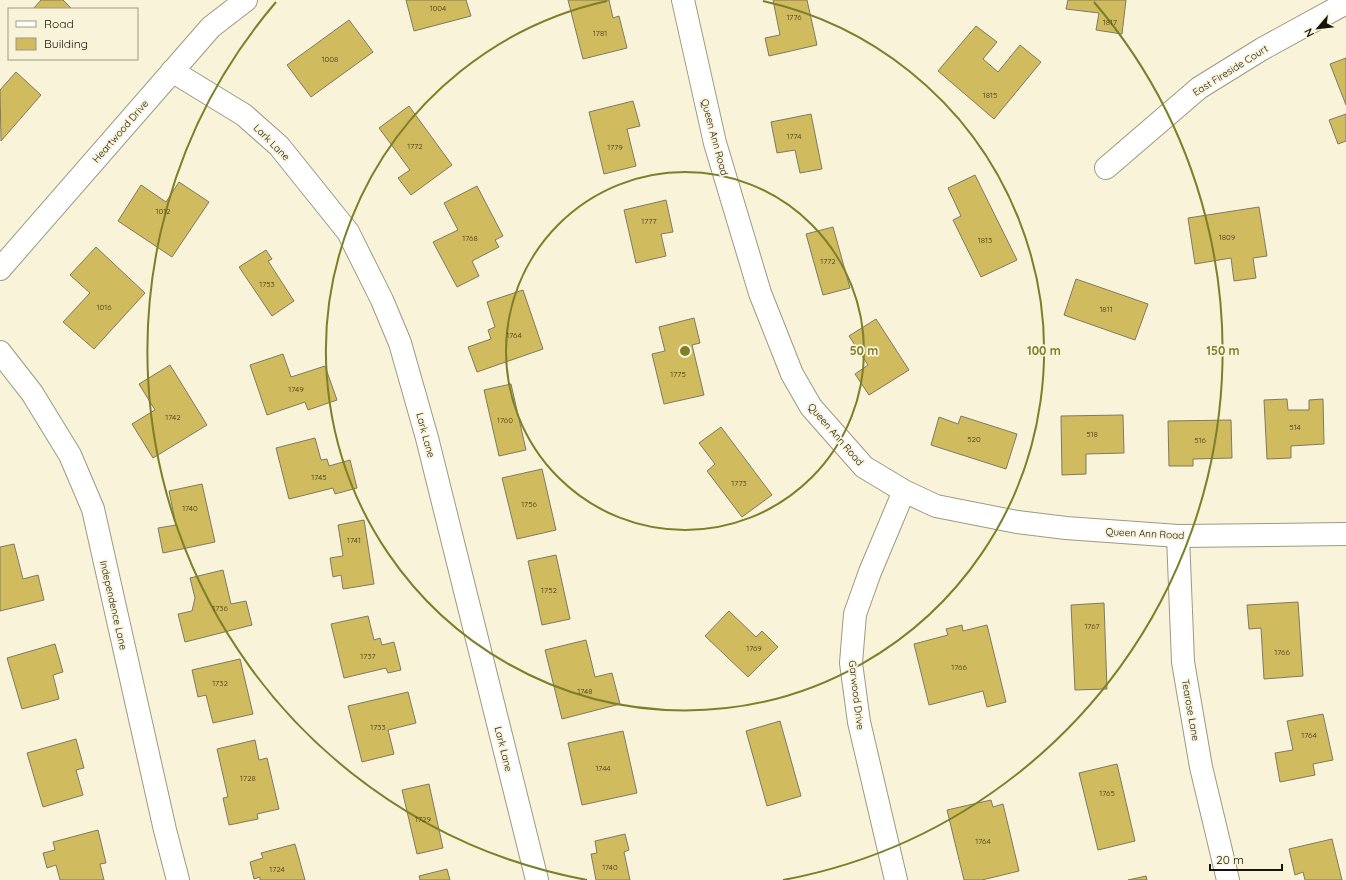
<svg xmlns="http://www.w3.org/2000/svg" width="1346" height="880" viewBox="0 0 1346 880" font-family="Quicksand,sans-serif">
<style>
.building{fill:#d0bb5e;stroke:#7f7a63}
.lines{fill:none;stroke-linecap:round;stroke-linejoin:round}
.minor-casing{stroke:#9e9981;stroke-width:24}
.minor{stroke:#fff;stroke-width:22}
.ring{fill:none;stroke:#7d7f29;stroke-width:2}
.labels{text-anchor:middle;stroke-width:3.5;stroke-linejoin:round;paint-order:stroke}
.number-label{font-size:8px;fill:#443d20}
.street-label{font-size:10px;fill:#15130b;stroke:#f8f3d9}
.centre{fill:#7d7f29;stroke:#f8f3d9;stroke-width:2}
.ring-label{font-size:12px;text-anchor:middle;font-weight:bold;fill:#7d7f29;stroke:#f8f3d9;stroke-width:3.5;stroke-linejoin:round;paint-order:stroke}
</style>
<rect width="100%" height="100%" fill="#f8f3d9"/>
<path class="building" d="M41 0H63L72 9H33Z
M406 0H466L471 16 414 31Z
M568 0H609L613 18 619 16 627 48 583 59Z
M773 0H807L817 45 769 56 765 38 780 35Z
M1068 0H1126L1122 34 1096 30 1099 13 1066 9Z
M349 20 373 52 311 97 287 65Z
M976 26 997 42 983 59 998 72 1020 45 1041 62 994 119 938 71Z
M1346 58V105L1330 64Z
M16 72 41 95 1 141 0 90Z
M633 101 640 126 627 129 636 166 604 174 589 112Z
M409 106 452 165 411 195 398 178 410 170 379 128Z
M811 114 822 169 800 173 795 150 777 153 771 122Z
M1346 114V141L1338 144 1329 120Z
M975 175 1017 260 981 277 953 220 961 216 948 188Z
M179 182 209 202 172 257 118 221 141 185 166 202Z
M477 186 503 236 495 240 499 247 472 261 479 276 457 287 433 242 458 230 444 203Z
M666 200 673 232 661 234 666 256 636 263 624 210Z
M1259 207 1267 256 1253 258 1256 278 1234 281 1231 258 1195 264 1188 218Z
M833 227 850 288 823 295 806 234Z
M96 247 145 293 94 349 63 322 90 293 70 275Z
M266 250 272 259 268 261 294 301 272 316 239 267Z
M1076 279 1148 304 1135 340 1064 315Z
M523 290 543 349 477 372 468 347 491 339 488 330 495 327 487 302Z
M694 318 700 343 692 345 704 395 664 404 652 354 665 351 659 327Z
M876 319 909 370 869 395 855 374 868 365 849 336Z
M283 354 291 377 325 366 337 400 308 410 305 402 267 415 250 365Z
M170 365 207 425 153 458 132 424 155 410 139 384Z
M511 384 526 450 499 456 484 390Z
M1287 399 1288 410H1309V400L1323 399 1324 444 1291 446V458L1267 459 1264 400Z
M1123 415 1124 453 1086 454V474L1062 475 1061 416Z
M961 416 1017 434 1006 469 931 445 939 417 958 424Z
M1231 420 1232 458 1193 459V466H1169L1168 421Z
M721 427 772 495 742 517 707 471 715 464 699 443Z
M315 438 321 460 327 459 329 466 350 460 357 488 335 494 333 488 289 499 276 448Z
M542 469 556 530 517 539 502 478Z
M202 484 215 542 163 553 158 528 176 525 169 491Z
M364 520 374 584 343 589 341 575 333 577 330 558 343 556 338 525Z
M14 544 23 579 38 575 44 600 0 611V547Z
M556 555 570 619 542 625 528 561Z
M223 570 231 604 246 601 252 625 185 642 178 614 192 611 195 598 190 578Z
M1298 602 1303 676 1264 679 1261 628 1249 629 1247 605Z
M1104 603 1107 689 1075 690 1071 605Z
M729 611 756 637 762 631 778 647 748 677 705 636Z
M368 616 374 640 380 638 382 645 394 642 401 670 388 673 386 668 344 678 331 624Z
M962 625 963 631 987 625 1006 702 987 707 983 691 929 705 914 644 948 635 946 629Z
M586 640 595 677 612 673 620 704 562 719 545 650Z
M55 644 63 672 53 675 59 699 22 709 7 658Z
M240 659 253 714 213 723 206 695 198 697 192 670Z
M408 692 416 723 388 730 394 754 362 762 348 706Z
M1323 714 1333 760 1313 764 1315 775 1280 782 1275 753 1293 750 1287 721Z
M780 721 801 796 767 806 746 731Z
M623 731 637 793 582 805 568 743Z
M76 739 84 768 76 770 83 795 43 807 27 753Z
M255 740 259 760 267 758 279 809 257 814 258 819 229 825 223 798 228 797 217 749Z
M1117 764 1135 841 1098 850 1079 773Z
M429 784 443 848 417 854 402 790Z
M991 800 993 807 1003 804 1019 871 982 880H964L947 810Z
M98 830 106 863 100 864 104 880H60L56 865 47 868 43 853 55 850 53 842Z
M625 834 629 850 624 852 630 880H596L591 854 597 853 595 841Z
M1332 839 1342 880H1305L1303 872 1295 875 1289 849Z
M295 844 305 880H260V877L254 879 250 862 263 858 261 853Z
M447 869 450 880H420L419 876Z
M1146 876 1147 880H1128Z"/>
<g class="lines">
<defs>
<path id="minor" d="M683 0 715 143 760 293 792 374 811 407 864 467 904 491 936 506 1017 522 1066 528 1178 536 1346 534
M172 71 244 115 279 146 348 232 382 300 400 343 427 438 537 880
M1106 168 1199 88 1262 49 1346 3
M0 269 211 27 246 0
M0 352 32 393 70 455 93 509 165 830 178 880
M1178 536 1183 662 1201 767 1228 880
M896 880 859 722 851 663 855 614 870 572 904 491"/>
</defs>
<use href="#minor" class="minor-casing"/>
<use href="#minor" class="minor"/>
</g>
<g class="ring">
<circle cx="685" cy="351" r="179"/>
<path d="M763 1A359 359 0 1 1 607 1"/>
<path d="M587 880A538 538 0 0 1 276 2M1094 2A538 538 0 0 1 783 880"/>
</g>
<g class="labels">
<g class="number-label">
<text x="438" y="11">1004</text>
<text x="794" y="20">1776</text>
<text x="1110" y="25">1817</text>
<text x="600" y="36">1781</text>
<text x="330" y="62">1008</text>
<text x="990" y="98">1815</text>
<text x="794" y="139">1774</text>
<text x="415" y="149">1772</text>
<text x="615" y="150">1779</text>
<text x="163" y="214">1012</text>
<text x="649" y="224">1777</text>
<text x="1227" y="240">1809</text>
<text x="470" y="241">1768</text>
<text x="985" y="243">1813</text>
<text x="828" y="264">1772</text>
<text x="267" y="287">1753</text>
<text x="104" y="310">1016</text>
<text x="1106" y="312">1811</text>
<text x="514" y="338">1764</text>
<text x="678" y="377">1775</text>
<text x="296" y="392">1749</text>
<text x="173" y="420">1742</text>
<text x="505" y="423">1760</text>
<text x="1295" y="430">514</text>
<text x="1092" y="437">518</text>
<text x="974" y="442">520</text>
<text x="1200" y="443">516</text>
<text x="319" y="480">1745</text>
<text x="739" y="486">1773</text>
<text x="529" y="507">1756</text>
<text x="190" y="511">1740</text>
<text x="354" y="543">1741</text>
<text x="549" y="593">1752</text>
<text x="220" y="611">1736</text>
<text x="1092" y="629">1767</text>
<text x="754" y="651">1769</text>
<text x="1282" y="655">1766</text>
<text x="368" y="659">1737</text>
<text x="959" y="670">1766</text>
<text x="220" y="686">1732</text>
<text x="585" y="694">1748</text>
<text x="378" y="730">1733</text>
<text x="1309" y="738">1764</text>
<text x="603" y="771">1744</text>
<text x="248" y="781">1728</text>
<text x="1107" y="796">1765</text>
<text x="423" y="822">1729</text>
<text x="983" y="844">1764</text>
<text x="610" y="870">1740</text>
<text x="277" y="872">1724</text>
</g>
<g class="street-label">
<text transform="translate(1230 70) rotate(-32)" y="4">East Fireside Court</text>
<text transform="translate(120 131) rotate(-49)" y="4">Heartwood Drive</text>
<text transform="translate(715 137) rotate(75)" y="4">Queen Ann Road</text>
<text transform="translate(272 142) rotate(45)" y="4">Lark Lane</text>
<text transform="translate(836 434) rotate(49)" y="4">Queen Ann Road</text>
<text transform="translate(426 435) rotate(75)" y="4">Lark Lane</text>
<text transform="translate(1145 533) rotate(3)" y="4">Queen Ann Road</text>
<text transform="translate(114 605) rotate(77)" y="4">Independence Lane</text>
<text transform="translate(857 695) rotate(83)" y="4">Garwood Drive</text>
<text transform="translate(1191 710) rotate(80)" y="4">Tearose Lane</text>
<text transform="translate(504 749) rotate(76)" y="4">Lark Lane</text>
</g>
</g>
<circle cx="685" cy="351" r="6" class="centre"/>
<g class="ring-label">
<text x="864" y="355">50 m</text>
<text x="1044" y="355">100 m</text>
<text x="1223" y="355">150 m</text>
</g>
<rect x="8" y="8" width="130" height="52" fill="#f8f3d9" stroke="#9d9987"/>
<rect x="16" y="21" width="20" height="6" fill="#ffffff" stroke="#9d9987"/>
<text x="44" y="28" font-size="12" fill="#15130b">Road</text>
<rect x="16" y="38" width="20" height="12" fill="#d0bb5e" stroke="#9d9987"/>
<text x="44" y="48" font-size="12" fill="#15130b">Building</text>
<g transform="translate(1318 28) rotate(242)" stroke="#f8f3d9" stroke-width="3" paint-order="stroke">
<path d="M0-3L7 15L0 10L-7 15Z" fill="#15130b"/>
<text y="-6" font-size="11" font-weight="bold" text-anchor="middle" fill="#15130b">N</text>
</g>
<path d="M1210 864v6h72v-6" fill="none" stroke="#15130b" stroke-width="2"/>
<text x="1216" y="864" font-size="12" fill="#15130b" stroke="#f8f3d9" stroke-width="3" paint-order="stroke">20 m</text>
</svg>
